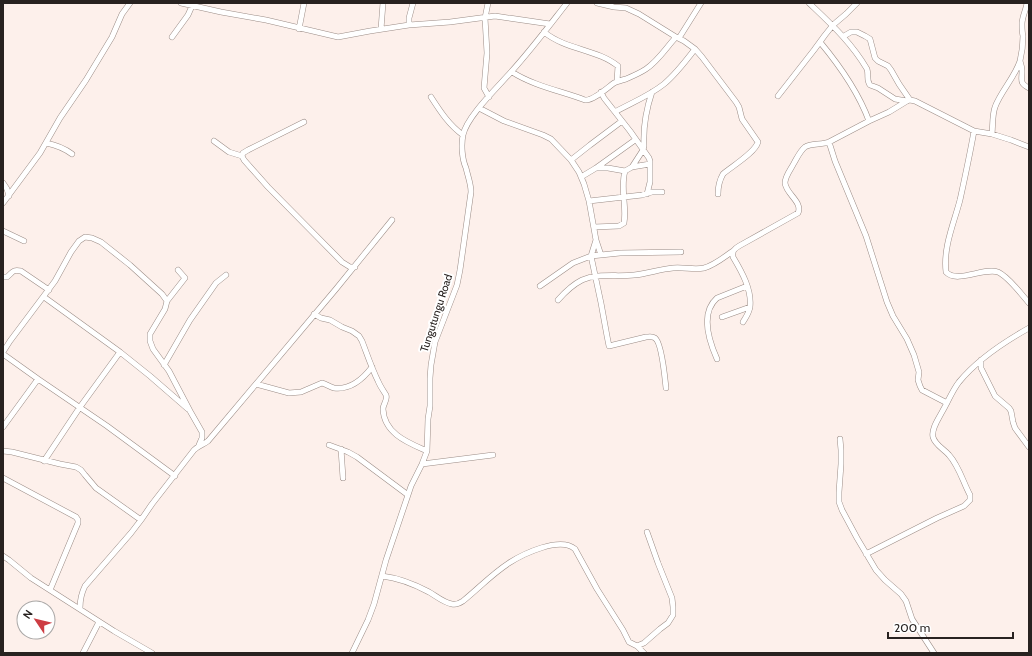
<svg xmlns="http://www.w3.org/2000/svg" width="1032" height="656" viewBox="0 0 1032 656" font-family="Cabin,sans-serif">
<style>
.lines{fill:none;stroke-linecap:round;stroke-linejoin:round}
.street-casing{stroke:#9b8c86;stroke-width:6}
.street{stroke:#fff;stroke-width:5}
.labels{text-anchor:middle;stroke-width:4;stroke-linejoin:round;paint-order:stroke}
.street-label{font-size:11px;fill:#282220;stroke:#fff}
</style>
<rect width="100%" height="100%" fill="#fdf0eb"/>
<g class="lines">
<defs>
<path id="street" d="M181 3 221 12 266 20 338 37 370 31 409 25 450 22 495 16 550 24
M488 3 485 18 487 53 484 88 489 97
M597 3 614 7 626 8 639 14 676 37 684 41 695 49 702 57 736 102 739 107 742 119 758 142C755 153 732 166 723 174 719 181 718 186 718 194
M809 3C831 24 851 42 867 69 869 75 866 80 870 85L878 88 895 99 907 101
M409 25V18L413 3
M299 29 304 3
M381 29 383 3
M544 32C566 50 597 49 618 66L617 81
M844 36 851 32H857L865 36 870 39 875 58 878 61 888 66 891 70 899 84 910 100
M172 37 188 15 192 6
M679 38 701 3
M820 42C840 66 858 91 869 121
M1020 61C1021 64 1022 68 1022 71 1022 80 1019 83 1029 88
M512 72C534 86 561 91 585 100 593 101 607 88 614 83 618 81 622 80 626 79 633 76 640 73 646 69 658 61 666 48 676 37
M601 92 604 98 615 112
M778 96 814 50 825 35 833 25 846 14 857 3
M431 97C440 111 449 125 463 135
M479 108 504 121 543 135 551 139 571 160 579 172 584 184 589 201 596 240 601 255
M304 122 248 150 243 153 242 156 244 160 268 187 342 262 350 267H355
M974 131C970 154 965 177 960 200 954 223 943 247 946 272 957 284 984 267 998 272 1009 277 1021 294 1029 303
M992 134C993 125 992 116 995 107 1001 91 1015 77 1020 61 1022 53 1023 44 1023 36 1022 32 1022 28 1022 24 1022 17 1026 10 1027 3
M214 141 229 152 242 156
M829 142 835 161 866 236 887 302 893 316 907 339 914 355 919 372 918 380 920 386 922 390 947 403
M46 143C56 145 64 148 72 154
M571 160 590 145 622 121
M632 167 643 150 644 146C643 127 646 110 652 92
M596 168H608L625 171
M581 177 596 168 635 140
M3 183 7 189 9 196
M647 194 650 182V161L649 158 630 131 615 112C631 103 649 96 664 84 676 74 685 62 695 49
M589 201 642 195 652 192H662
M3 203 40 153 60 118 86 80 112 37 122 14 130 3
M594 227 619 226 624 223C627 206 620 188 625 171L632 167 650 164
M3 231 24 241
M596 240 591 256 601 303 607 336 609 346 646 337C649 337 652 336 655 338 662 343 665 379 666 388
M3 277H7C13 272 13 269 21 271L49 290
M540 286 573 263 591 256 620 253 681 252
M44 297 120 352 150 376 188 409
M558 300C565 292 572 285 582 280 598 273 617 277 634 275 647 274 660 269 673 268 684 267 694 270 704 268 715 265 724 257 733 251
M167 301 185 278 178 270
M314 314 321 318 330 320 342 327 352 331 359 336 362 341C367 354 372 369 378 381 380 386 383 390 386 395 388 400 383 404 383 409 384 434 409 443 427 451
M722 317 750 307
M743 322C746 317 749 313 750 307 752 290 742 272 733 257 732 251 734 249 739 246L798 213C803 202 786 194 785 183 785 176 791 169 794 163 797 158 800 151 805 147 811 143 822 145 829 142L869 121 889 112 907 101 910 100 915 101 974 131 992 134 1011 140 1029 147
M3 352 10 341 55 281 71 252 79 241 85 237 92 238 101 242 130 265 162 294 167 301 165 309 150 334V341L153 349 169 371 190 411 202 432V438L199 445
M3 354 38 379 107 426 175 476
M717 359C709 341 700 313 717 298L747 286
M981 360V368L995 396 1009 408 1011 411 1013 422 1015 428 1029 447
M164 365 190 320 216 283 226 275
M256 384 289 393 301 392 322 383C326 384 330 387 334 388 350 390 363 379 372 367
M3 427 38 379
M840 439 841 450V464L839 492V502L842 510 857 538 876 570 885 580 901 594 906 601 912 619 934 653
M329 445 348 452 357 457 408 495
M341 449 343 478
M3 451 12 452 60 464 76 467 81 470 85 475 96 488 141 520
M44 461 80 407 120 352
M422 464 493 455
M3 478 76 517 78 520V523L50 590
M866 554 937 518 964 506 970 500V495C963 482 959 466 949 455 944 449 935 445 933 437 931 429 939 418 942 412 948 402 952 391 959 382 977 360 1004 342 1029 328
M3 556 9 560 31 578 114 631 152 653
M382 576C399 578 414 584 429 592 436 596 444 603 452 604 456 605 460 603 463 601 479 588 492 574 509 563 523 554 560 536 575 549L597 589 623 630 629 642 637 646 644 643 660 629 668 623 673 615V607L672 598 658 563 647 532
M80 608C80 599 81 594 85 586L131 533 141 520 152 504 194 450C199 445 203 445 208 441L336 289 392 220
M637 646 644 653
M83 653 99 622
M352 653 368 620 374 604 386 560 408 495 411 486 422 464 427 451 428 419 430 406V378L431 365 435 342 457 285 460 270 471 192C471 184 468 177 466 168 462 159 461 145 463 135 467 116 498 87 511 72 531 50 549 26 567 3"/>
</defs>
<use href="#street" class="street-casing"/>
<use href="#street" class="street"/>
</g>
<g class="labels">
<g class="street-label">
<text transform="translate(436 313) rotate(-72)" y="4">Tungutungu Road</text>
</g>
</g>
<rect width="1032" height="656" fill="none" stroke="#282220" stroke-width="8"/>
<g transform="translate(36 620) rotate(305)"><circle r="19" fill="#ffffff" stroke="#a9a7a6"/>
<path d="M0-3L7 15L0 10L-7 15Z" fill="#cd3d43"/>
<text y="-6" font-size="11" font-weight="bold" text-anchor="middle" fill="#282220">N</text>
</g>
<path d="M888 632v6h125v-6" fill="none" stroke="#282220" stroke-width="2"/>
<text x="894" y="632" font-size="12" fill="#282220" stroke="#ffffff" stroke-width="3" paint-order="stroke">200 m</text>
</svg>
